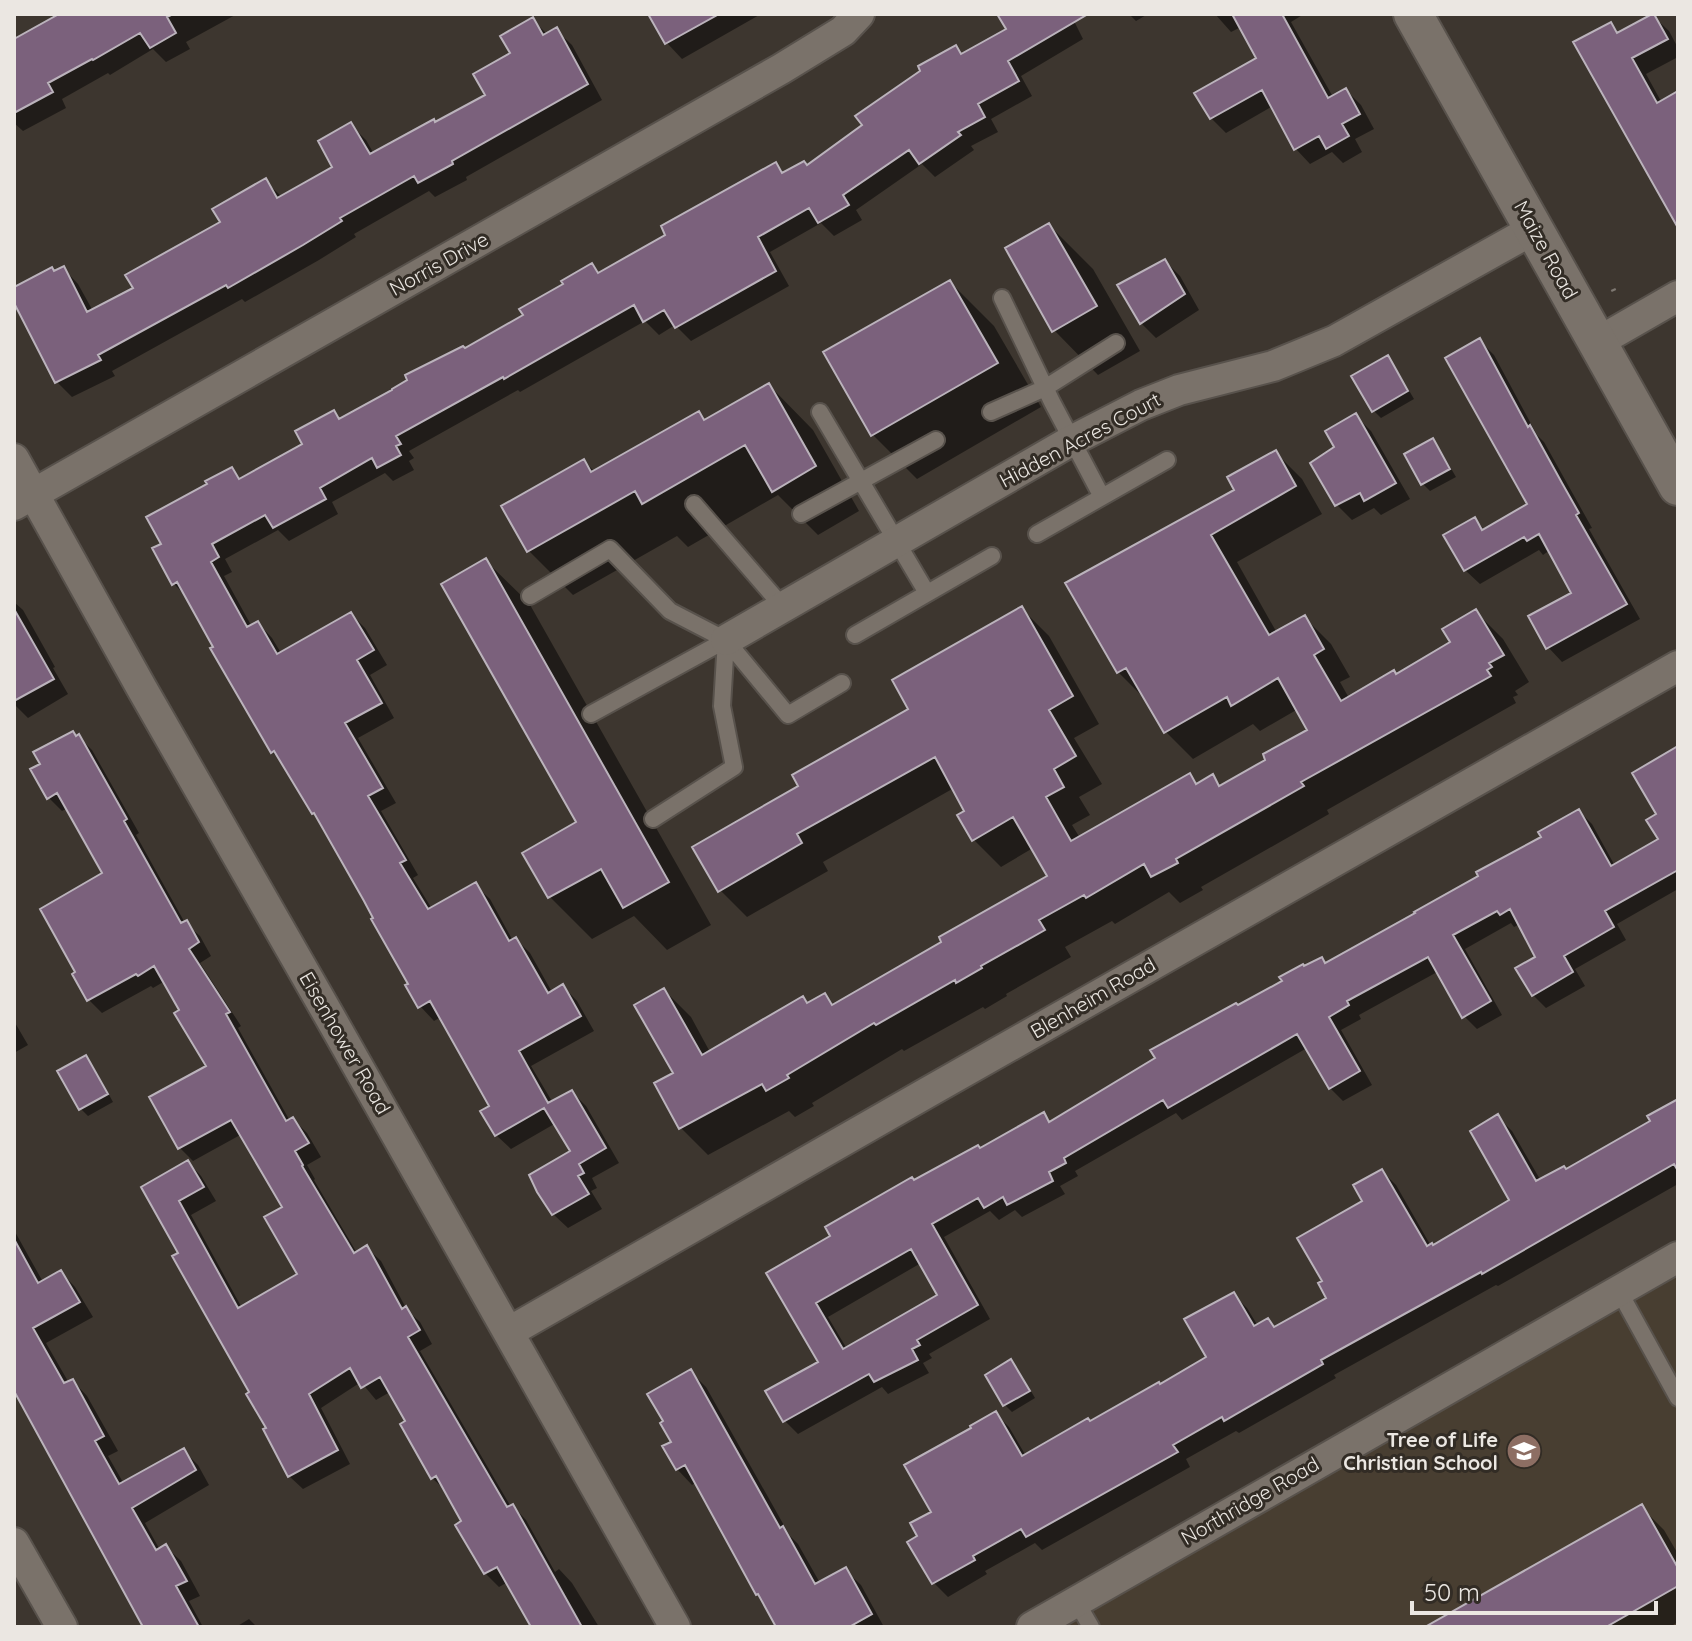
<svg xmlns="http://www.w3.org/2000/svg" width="1692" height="1641" viewBox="0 0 1692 1641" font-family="Quicksand,sans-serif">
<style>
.built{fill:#483e31}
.shadow{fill:#0007;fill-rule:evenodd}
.building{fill:#7b617c;stroke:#bbb3bc;stroke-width:2;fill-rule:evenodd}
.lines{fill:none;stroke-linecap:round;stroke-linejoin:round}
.service-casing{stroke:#58524c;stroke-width:20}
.minor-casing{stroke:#58524c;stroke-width:34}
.tertiary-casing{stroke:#58524c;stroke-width:42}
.path{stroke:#7e7872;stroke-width:5;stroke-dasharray:6 4;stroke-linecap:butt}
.service{stroke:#7a726a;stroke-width:16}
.minor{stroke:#7a726a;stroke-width:30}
.tertiary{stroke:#7a726a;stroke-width:38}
.labels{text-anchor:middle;stroke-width:6;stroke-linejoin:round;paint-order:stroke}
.street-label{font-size:20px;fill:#ebe7e2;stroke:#322c25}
.poi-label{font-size:20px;font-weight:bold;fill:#ebe7e2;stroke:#322c25;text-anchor:end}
</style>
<rect width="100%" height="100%" fill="#3d362f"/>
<path class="built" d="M1678 1276V1627H1062Z"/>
<path class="shadow" d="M63 14H237L186 42 190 49 166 62 153 49 110 75 108 73 62 99 66 108 23 131 14 123V41Z
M651 14H761L682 59 667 43Z
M999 14H1087L1074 21 1083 39 1021 76 1032 96 991 119 998 132 971 146 974 150 935 177 922 164 856 210 862 220 834 236 821 223 770 252 789 286 691 341 675 325 659 335 645 321 520 392 518 390 409 451 414 458 409 461 414 470 393 481 385 473 332 502 338 514 289 541 278 530 225 559 232 572 224 576 252 627 258 623 272 638 281 653 351 614 365 628 387 665 370 675 394 718 358 738 396 803 381 811 418 875 413 878 432 909 475 885 490 899 513 941 516 939 530 953 552 992 563 986 577 1001 594 1031 531 1066 553 1103 572 1092 586 1106 619 1163 592 1178 597 1188 591 1191 602 1209 568 1228 553 1214 572 1152 556 1123 511 1149 496 1135 492 1106 441 1017 434 1021 420 1006 410 984 376 920 319 818 313 813 284 763 272 752 188 598 174 584 163 544 209 485 231 469 242 480 305 445 333 412 341 420 525 316 592 266 601 274 668 235 776 164 785 174 807 167 865 126 956 48 963 55 1008 30Z
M1129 14H1148L1136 21Z
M1215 14H1304L1291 22 1333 97 1346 90 1361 105 1374 129 1355 139 1362 152 1343 163 1332 152 1310 164 1296 149 1273 106 1226 133 1211 118 1259 58 1241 27 1231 32Z
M1653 16 1669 31 1678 48V57L1646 74 1662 103 1678 94V224L1611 24 1620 34Z
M533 20 548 35 556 30 572 45 602 100 466 177 467 180 435 197 429 191 354 234 356 237 319 260 245 302 242 299 112 371 115 376 72 397 57 382 14 298V289L63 268 78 284 93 311 136 289 222 223 265 181 281 196 335 167 351 125 366 140 374 154 488 96Z
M1049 225 1093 269 1140 351 1098 375 1054 330Z
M1165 261 1180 276 1199 310 1156 338 1141 323Z
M950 282 994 326 1041 407 917 479 873 435Z
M1480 341 1494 355 1537 435 1544 442 1592 528 1589 529 1640 619 1562 662 1548 647 1574 594 1550 550 1543 555 1539 550 1480 584 1465 570 1475 520 1485 530 1530 505Z
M1387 358 1394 365 1414 399 1381 418 1374 411Z
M769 385 813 430 859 511 818 535 778 495 688 547 677 536 573 595 529 551 584 461 595 472 698 413 706 421Z
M1356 416 1371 431 1410 499 1381 515 1374 508 1352 520 1337 505 1336 448Z
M1432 441 1439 448 1456 477 1430 491 1423 484Z
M1275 452 1302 479 1322 514 1237 562 1277 633 1304 617 1331 644 1350 677 1340 682 1349 698 1397 676 1453 643 1476 612 1503 639 1529 682 1515 691 1518 695 1513 697 1516 703 1327 810 1329 814 1201 887 1203 890 1180 903 1169 892 1115 924 1112 921 1065 947 1071 957 1006 994 1007 996 985 1009 983 1007 904 1051 902 1049 812 1103 814 1106 795 1117 789 1111 708 1155 681 1128 676 1074 664 990 691 1017 710 1052 803 999 809 1005 825 996 835 1006 944 943 1049 877 1033 848 1001 867 974 840 967 811 954 788 823 862 828 871 747 917 720 890 801 787 911 710 1022 609 1049 636 1099 724 1074 738 1102 784 1079 797 1090 815 1072 825 1080 838 1189 775 1199 785 1212 777 1222 786 1268 760 1310 731 1298 709 1260 731 1253 724 1193 759 1165 731 1145 699 1118 672 1237 491Z
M486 561 529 603 711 925 667 950 634 916 592 939 549 896 579 823Z
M14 602 23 610 55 667 53 668 68 694 28 718 14 704Z
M79 737 92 750 139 833 136 835 185 923 200 936 211 956 200 963 241 1026 238 1028 290 1121 293 1119 307 1133 321 1157 307 1165 315 1179 314 1180 357 1253 367 1248 381 1261 407 1310 420 1322 432 1344 420 1351 511 1507 513 1506 526 1520 555 1572 559 1569 572 1583 599 1627H534L508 1582 499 1587 485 1573 464 1522 446 1491 432 1478 407 1422 390 1392 376 1400 361 1382 321 1408 350 1464 303 1489 289 1476 251 1393 180 1254 143 1187 188 1162 201 1176 216 1201 191 1215 242 1308 300 1275 284 1208 242 1134 193 1161 180 1148 208 1067 165 981 153 988 151 986 102 1013 89 1000 105 874 68 808 62 811 49 798Z
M1579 811 1592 824 1615 866 1678 869V889L1617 924 1626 940 1575 969 1585 986 1546 1008 1533 995 1538 957 1520 924 1514 927 1511 923 1465 949 1502 1015 1477 1029 1464 1016 1439 971 1359 1015 1361 1019 1341 1030 1372 1085 1343 1101 1330 1088 1307 1048 1182 1120 1176 1113 1075 1171 1078 1176 1060 1186 1065 1194 1022 1217 1015 1210 999 1220 990 1211 944 1237 990 1319 929 1354 932 1358 923 1363 929 1373 888 1394 882 1387 798 1434 785 1421 768 1392 821 1362 769 1274 833 1236 915 1182 980 1150 1044 1115 1051 1123 1305 968 1321 959 1326 964 1417 914 1544 838ZM921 1263 940 1296 847 1349 828 1317Z
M14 1021 28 1045 14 1053Z
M85 1057 92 1064 113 1102 88 1116 81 1109Z
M1678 1101V1184L1498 1286 1496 1285 1334 1375 1336 1378 1239 1433 1236 1431 1186 1459 1190 1467 1042 1550 1035 1543 985 1571 987 1574 948 1597 934 1583 920 1536 974 1428 995 1413 1009 1427 1026 1456 1209 1358 1233 1294 1247 1308 1258 1326 1268 1321 1276 1328 1329 1299 1365 1202 1382 1171 1396 1185 1431 1246 1512 1201 1498 1117 1512 1131 1541 1181 1566 1171 1653 1122Z
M14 1230 43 1282 61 1272 75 1287 93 1317 46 1343 69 1383 73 1381 87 1396 118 1451 108 1456 124 1484 183 1450 198 1465 209 1485 145 1523 160 1550 166 1547 181 1561 200 1596 189 1601 203 1627H145L14 1387Z
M1011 1362 1018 1369 1035 1398 1012 1412 1005 1405Z
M691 1372 706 1387 790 1536 798 1544 820 1583 845 1570 861 1585 884 1627H778L697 1482 692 1485 677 1469 674 1443Z
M1641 1507 1664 1530 1678 1554V1622L1670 1627H1427Z
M249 1619 257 1627H236Z"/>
<path class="building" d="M59 14H173L167 17 176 33 150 48 140 33 93 60 92 59 48 83 53 92 14 113V39Z
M648 14H719L665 44Z
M997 14H1088L1008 61 1019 81 978 104 985 117 958 132 961 135 919 164 909 150 843 195 849 205 818 223 809 208 758 237 776 271 675 328 664 310 643 322 634 305 504 379 503 377 396 436 401 444 396 446 401 455 377 468 372 458 320 488 326 499 273 528 265 515 212 544 219 557 211 562 247 627 258 621 277 654 351 612 374 650 357 660 382 703 345 723 383 788 368 796 406 860 400 863 428 909 476 882 509 941 516 937 548 993 563 984 581 1016 519 1051 548 1103 572 1090 606 1148 579 1164 584 1173 578 1176 589 1194 552 1215 537 1192 529 1175 570 1151 544 1108 495 1136 480 1111 489 1106 430 1001 418 1008 405 985 408 984 371 919 373 918 364 901 314 813 312 814 274 751 271 753 210 648 213 647 177 582 172 585 152 548 161 544 146 517 207 484 205 481 232 467 239 479 302 444 295 431 334 410 339 419 392 390V389L407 380 405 375 463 346 465 348 523 315 519 309 563 284 561 281 592 263 598 273 665 235 661 226 776 162 782 173 804 161 807 165 862 125 855 116 920 71 918 66 956 45 961 54 1006 29Z
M1232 14H1282L1328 98 1346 88 1360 114 1342 124 1349 136 1326 149 1319 136 1294 150 1262 90 1210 119 1194 93 1256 58Z
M1652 14H1654L1668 39 1632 58 1657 103 1678 91V228L1573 42 1611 22 1617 33Z
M533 17 543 35 557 27 588 84 452 161 453 164 418 183 414 176 340 218 342 221 303 245 228 288 226 285 98 355 101 360 55 383 14 303V287L52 267 54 271 64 266 87 312 133 288 125 275 220 222 212 209 266 178 277 198 332 167 318 141 351 122 370 154 434 119 435 122 485 95 473 74 510 53 500 36Z
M1049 223 1097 306 1052 332 1005 248Z
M1165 259 1185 294 1140 324 1117 285Z
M950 280 998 363 871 436 823 352Z
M1480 338 1528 427 1530 425 1562 483 1579 513 1576 515 1627 604 1546 649 1528 616 1571 593 1539 534 1527 541 1524 537 1464 571 1443 535 1475 517 1482 530 1527 504 1445 358Z
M1388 355 1408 391 1372 412 1351 376Z
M769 383 816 466 772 492 745 445 642 504 635 491 527 552 501 506 584 459 591 472 699 411 704 420Z
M1356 413 1396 483 1364 501 1360 493 1335 506 1310 463 1334 447 1325 431Z
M1433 438 1450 469 1421 485 1404 454Z
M1276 450 1296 486 1211 535 1269 635 1305 615 1324 649 1314 655 1341 701 1394 670 1396 674 1450 642 1442 629 1476 609 1504 655 1489 663 1492 667 1487 670 1491 676 1301 782 1304 786 1176 859 1178 863 1151 877 1144 864 1086 898 1084 895 1039 920 1045 930 981 966 982 968 956 983 955 980 876 1025 874 1023 787 1075 789 1078 766 1091 762 1084 679 1129 654 1083 673 1073 634 1005 664 988 702 1055 803 996 807 1003 825 993 832 1005 941 942 939 937 1047 876 1013 817 972 841 957 815 964 811 935 757 797 834 802 843 718 892 692 847 798 786 792 775 908 709 892 680 1022 606 1073 696 1049 710 1076 756 1054 769 1064 787 1046 797 1071 841 1190 773 1196 784 1213 774 1219 786 1265 760 1263 754 1307 730 1278 678 1231 706 1227 697 1164 733 1126 668 1117 673 1065 583 1234 490 1227 477Z
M486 558 669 882 623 908 601 869 548 898 522 853 576 822 441 584Z
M14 609 54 679 14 701Z
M73 731 76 736 79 734 127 819 124 821 181 923 187 920 199 942 189 949 230 1012 226 1014 286 1121 293 1117 309 1143 295 1151 303 1165 302 1166 354 1253 367 1245 402 1309 406 1306 420 1330 408 1337 507 1507 513 1504 582 1627H531L497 1567 484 1574 455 1525 461 1521 436 1476 431 1479 400 1424 405 1421 380 1377 361 1388 350 1368 309 1394 338 1450 288 1477 263 1429 266 1428 246 1394 249 1392 172 1256 178 1253 141 1187 188 1160 204 1187 179 1201 238 1308 297 1274 264 1217 282 1207 231 1120 178 1149 149 1097 206 1066 174 1013 179 1010 154 966 138 976 136 974 87 1001 72 974 75 972 40 909 102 873 57 793 47 799 30 769 40 764 33 752Z
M1678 746V870L1605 911 1614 927 1564 956 1573 972 1532 996 1515 968 1535 957 1510 909 1500 915 1497 911 1453 935 1491 1001 1462 1018 1428 957 1347 1001 1349 1005 1329 1017 1360 1071 1329 1089 1297 1034 1168 1108 1163 1100 1064 1158 1066 1163 1049 1172 1053 1181 1007 1205 1003 1197 984 1208 978 1198 932 1224 978 1305 917 1340 920 1345 912 1349 918 1360 874 1382 869 1374 783 1422 765 1391 818 1362 766 1273 830 1236 825 1227 912 1177 914 1180 978 1145 980 1148 1044 1112 1049 1122 1155 1058 1150 1050 1236 1003 1238 1005 1282 981 1279 977 1303 964 1304 966 1322 957 1325 963 1415 913 1414 912 1478 876 1476 872 1541 837 1538 832 1579 809 1611 866 1658 839 1646 820 1656 814 1632 773ZM911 1249 937 1295 843 1349 816 1303Z
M86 1055 108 1094 79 1110 57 1071Z
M1678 1099V1171L1674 1164 1482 1274 1481 1272 1399 1317 1321 1360 1323 1364 1224 1421 1222 1417 1173 1445 1178 1452 1026 1537 1021 1529 973 1556 975 1560 932 1584 907 1542 917 1536 910 1523 931 1512 904 1465 971 1428 970 1426 996 1411 1022 1456 1088 1418 1090 1421 1159 1382 1160 1384 1206 1357 1184 1319 1234 1292 1254 1326 1268 1318 1274 1327 1326 1298 1318 1283 1322 1281 1297 1238 1362 1201 1353 1185 1382 1169 1427 1246 1432 1243 1433 1245 1509 1200 1470 1131 1498 1114 1536 1181 1564 1166 1566 1169 1650 1121 1647 1116Z
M14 1239 38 1283 61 1270 80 1302 33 1328 64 1383 73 1379 104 1436 95 1441 119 1484 184 1448 196 1470 132 1508 156 1550 166 1544 187 1581 176 1586 199 1627H143L14 1391Z
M1011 1359 1030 1391 1003 1406 985 1375Z
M691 1369 780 1528 783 1526 815 1584 846 1567 872 1614 849 1627H776L758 1594 756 1595 685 1465 676 1470 662 1446 671 1442 660 1423 663 1421 647 1394Z
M1642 1504 1678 1568V1586L1606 1627H1425Z"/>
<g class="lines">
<defs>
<path id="service" d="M1002 298 1052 402 1102 497
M820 412 927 593
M991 412 1045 388 1116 343
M694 504 783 607
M801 514 936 440
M1037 534 1167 460
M530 596 610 549 670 611 726 640 788 715 842 683
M855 635 992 556
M591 714 726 640
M653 819 734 767 722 706 726 640
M1619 1291 1678 1398
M1076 1601 1091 1627"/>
<path id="minor" d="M1598 342 1678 296
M14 459 141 687 331 1019 675 1627
M14 505 781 69 843 31 859 14
M726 640 1071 441 1141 405 1179 390 1273 366 1334 341 1534 229
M509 1332 930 1091 1678 666
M14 1543 62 1627
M1032 1627 1678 1257"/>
<path id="tertiary" d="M1413 14 1678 486"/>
</defs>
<use href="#service" class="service-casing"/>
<use href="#minor" class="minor-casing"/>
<use href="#tertiary" class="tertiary-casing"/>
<path class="path" d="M1613 289 1614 291"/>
<use href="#service" class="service"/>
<use href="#minor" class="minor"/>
<use href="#tertiary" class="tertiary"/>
</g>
<defs>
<symbol id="school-disc" viewBox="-11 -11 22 22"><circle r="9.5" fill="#8d6e63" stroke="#322c25"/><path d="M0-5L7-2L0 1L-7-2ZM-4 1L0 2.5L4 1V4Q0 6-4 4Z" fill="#fff"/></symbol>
</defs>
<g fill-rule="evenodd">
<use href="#school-disc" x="1504" y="1431" width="40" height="40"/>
</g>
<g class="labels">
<g class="street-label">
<text transform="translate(1546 250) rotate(61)" y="7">Maize Road</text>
<text transform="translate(439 264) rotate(-29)" y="7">Norris Drive</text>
<text transform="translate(1080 440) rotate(-28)" y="7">Hidden Acres Court</text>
<text transform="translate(1093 998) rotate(-30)" y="7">Blenheim Road</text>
<text transform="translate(345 1043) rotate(60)" y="7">Eisenhower Road</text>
<text transform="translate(1250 1501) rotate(-30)" y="7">Northridge Road</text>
</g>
<g class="poi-label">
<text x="1498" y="1447">Tree of Life<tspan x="1498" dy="23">Christian School</tspan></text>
</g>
</g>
<rect width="1692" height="1641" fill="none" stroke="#ebe7e2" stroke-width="32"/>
<path d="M1412 1601v12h244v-12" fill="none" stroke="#ebe7e2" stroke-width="4"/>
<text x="1424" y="1601" font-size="24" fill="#ebe7e2" stroke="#322c25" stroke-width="6" paint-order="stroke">50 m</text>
</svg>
